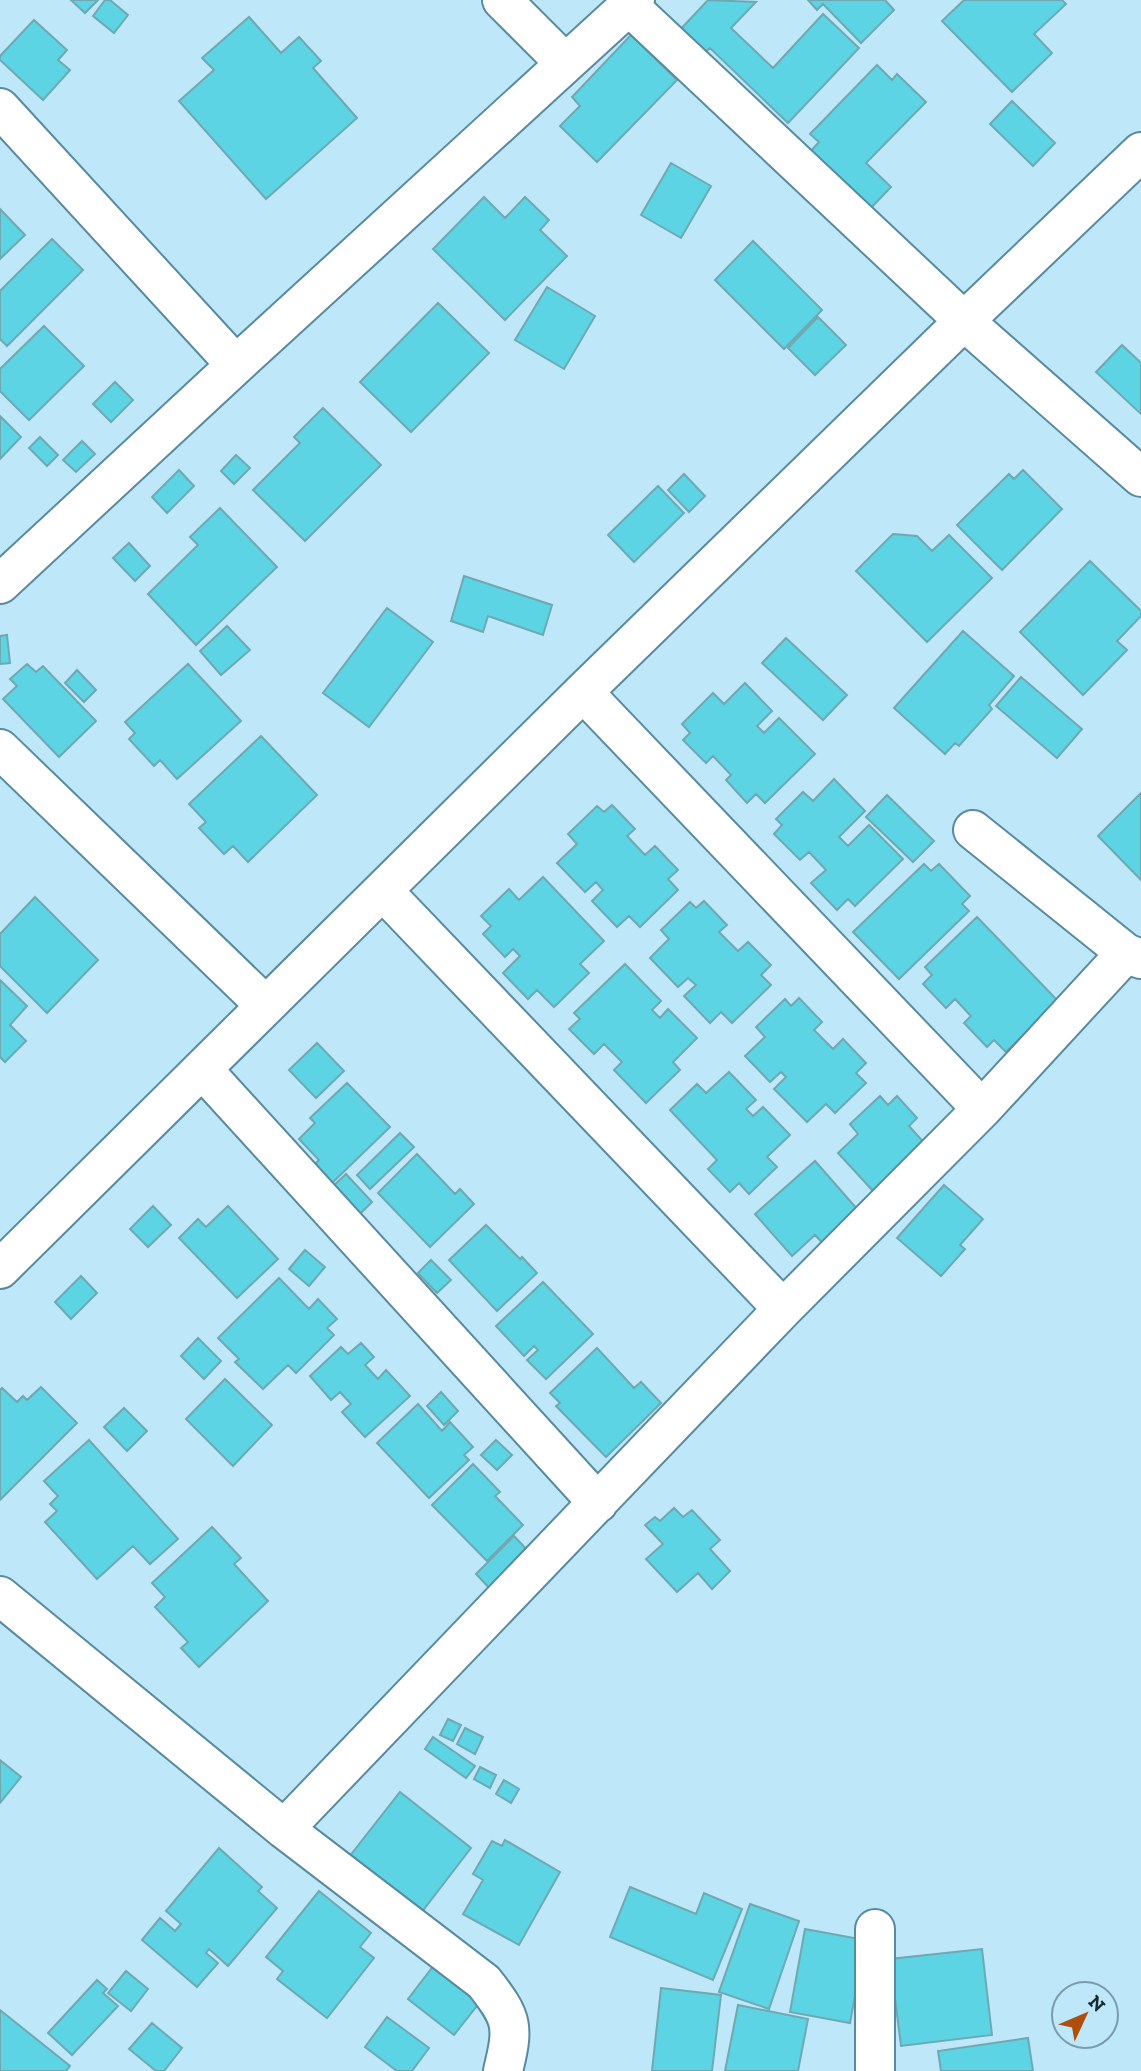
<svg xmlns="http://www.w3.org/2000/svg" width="1141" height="2071" viewBox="0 0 1141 2071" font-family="'Zilla Slab',serif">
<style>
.building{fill:#5dd4e4;stroke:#6ea9b2;stroke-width:2}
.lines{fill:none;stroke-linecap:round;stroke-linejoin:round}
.minor-casing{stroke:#588aa0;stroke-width:42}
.minor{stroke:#fff;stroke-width:38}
</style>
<rect width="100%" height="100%" fill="#bee7fa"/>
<path class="building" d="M71 0H98L85 13Z
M105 0H110L128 15 114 33 93 16Z
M708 0 756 2 731 28 773 68 823 14 859 48 788 123 710 48 700 57 676 34Z
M808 0H885L894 10 861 43 823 4 817 10Z
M964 0H1062L1066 4 1034 34 1052 53 1012 92 942 21Z
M249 17 281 53 299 37 321 61 313 68 357 118 266 199 179 101 214 70 202 58Z
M34 20 67 50 58 60 70 70 43 100 0 60V56Z
M631 35 677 80 597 162 560 126 580 106 572 97Z
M877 65 892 80 897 74 926 102 866 163 891 187 868 211 809 153 819 142 810 134Z
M1012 101 1055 143 1033 166 990 124Z
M671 163 711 186 681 238 641 215Z
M484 197 505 218 525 197 549 220 540 230 567 256 505 320 433 249Z
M0 209 25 235 0 259Z
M52 239 83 270 7 346 0 339V291Z
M753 241 822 310 784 349 715 280Z
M547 287 595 316 564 369 515 340Z
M438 303 489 353 411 432 360 382Z
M818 317 846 345 815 375 788 348Z
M44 326 84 366 29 420 0 391V369Z
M1122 345 1141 363V414L1096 372Z
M115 382 133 400 111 422 93 404Z
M323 408 381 465 305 541 253 490 300 443 294 437Z
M0 416 21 437 0 459Z
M40 437 58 455 47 466 29 448Z
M82 441 95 454 76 472 63 460Z
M236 455 250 468 234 484 221 471Z
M179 470 194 486 167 513 152 497Z
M1023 470 1062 509 1002 570 957 525 1009 474 1014 479Z
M684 474 705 496 689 512 668 490Z
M658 486 684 513 634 562 608 535Z
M220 508 277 567 196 645 148 594 198 545 190 537Z
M893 534 917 536 932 551 949 535 992 578 927 642 856 571Z
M129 543 150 566 135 581 113 558Z
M1090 561 1141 611V616L1117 641 1127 650 1083 695 1020 632Z
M464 576 552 605 543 635 488 616 483 632 451 621Z
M387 608 433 642 369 727 323 693Z
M227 626 250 650 221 675 200 651Z
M963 631 1014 676 989 705 992 709 959 746 955 743 945 754 894 708Z
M7 635 10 663 0 664V636Z
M786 638 847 695 823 720 762 663Z
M27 664 36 672 43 666 96 721 59 757 3 699 17 686 10 679Z
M188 664 241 721 177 779 160 760 154 766 129 739 135 733 125 722Z
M77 670 96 690 84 702 65 683Z
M1021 677 1082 729 1057 758 996 706Z
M745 683 772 711 757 726 764 733 779 718 815 754 765 803 756 794 747 803 726 780 731 775 713 756 706 763 683 740 690 733 682 724 713 693 724 704Z
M261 736 317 795 248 862 233 846 224 854 199 828 206 822 189 804Z
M834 779 865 811 839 837 848 846 869 825 903 859 855 906 848 899 837 910 811 883 826 870 809 852 800 860 774 834 782 825 776 819 803 792 813 801Z
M1141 793V880L1098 836Z
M887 795 934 841 913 862 866 817Z
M612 805 635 829 627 836 645 855 655 846 678 870 668 879 678 890 640 927 629 916 617 927 592 901 603 890 596 882 585 892 557 863 577 844 568 834 597 806 604 812Z
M924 864 931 871 939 864 970 896 962 904 969 911 899 979 853 932Z
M543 877 604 941 580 964 589 973 554 1007 537 990 528 999 503 973 520 956 513 949 505 957 483 934 491 926 481 916 509 889 519 900Z
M35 897 98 960 47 1013 0 966V934Z
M704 901 727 925 719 932 738 951 748 942 771 965 761 975 771 985 732 1023 721 1012 710 1023 684 996 696 985 688 978 678 987 650 958 669 939 661 930 690 902 696 908Z
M977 917 1058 1001 1006 1052 994 1040 987 1047 964 1023 971 1016 955 999 946 1008 923 984 932 975 925 967Z
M625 964 661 1001 652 1010 660 1018 668 1009 697 1038 673 1062 680 1070 646 1103 614 1070 622 1062 604 1044 594 1054 569 1029 580 1019 574 1013Z
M0 980 27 1006 10 1025 26 1041 5 1062 0 1057Z
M799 998 822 1022 814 1030 833 1049 843 1039 866 1063 856 1073 866 1083 835 1113 826 1104 807 1122 774 1089 786 1077 781 1072 770 1082 745 1056 765 1037 756 1027 785 999 791 1006Z
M317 1043 344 1071 316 1098 289 1070Z
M729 1072 756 1100 746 1109 753 1116 763 1107 790 1135 767 1157 777 1167 749 1194 739 1183 730 1192 708 1169 717 1160 670 1110 697 1084 706 1093Z
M347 1083 390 1127 331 1184 313 1166 319 1160 299 1139 315 1123 310 1118Z
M880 1096 888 1105 897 1096 917 1118 909 1126 926 1145 874 1192 838 1153 858 1134 850 1124Z
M400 1133 414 1147 370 1189 357 1175Z
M417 1154 455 1194 460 1189 474 1204 430 1247 378 1193Z
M815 1161 865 1218 829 1250 815 1235 792 1256 755 1214Z
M346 1174 372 1202 358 1216 331 1188Z
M944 1185 983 1219 960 1245 965 1249 941 1276 897 1238Z
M153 1206 171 1225 148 1247 130 1229Z
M228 1206 278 1259 237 1298 179 1238 198 1219 206 1227Z
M486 1225 520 1259 522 1257 537 1273 497 1311 449 1260Z
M305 1250 325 1267 309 1286 289 1269Z
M431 1260 451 1280 437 1293 418 1273Z
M81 1276 97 1293 71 1319 55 1302Z
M279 1278 309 1309 318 1299 337 1319 327 1328 334 1335 296 1373 288 1365 263 1389 235 1362 239 1359 218 1338Z
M543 1282 593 1334 546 1379 527 1360 538 1350 534 1346 524 1356 496 1326Z
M198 1338 221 1361 204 1379 181 1356Z
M361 1343 374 1357 365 1365 378 1379 386 1370 410 1396 365 1437 342 1412 351 1404 340 1392 331 1400 310 1376 341 1347 348 1354Z
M597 1348 634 1388 641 1382 661 1403 606 1457 556 1406 560 1403 550 1393Z
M225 1379 272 1425 233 1466 186 1419Z
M41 1387 77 1423 0 1500V1390L2 1388 17 1402 23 1396 27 1400Z
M441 1392 458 1411 444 1425 427 1406Z
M418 1404 442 1431 450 1422 473 1447 464 1455 469 1460 429 1498 377 1443Z
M124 1408 147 1431 127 1451 104 1427Z
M89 1440 178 1539 150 1564 133 1546 97 1579 45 1522 57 1511 50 1504 58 1496 44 1481Z
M496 1440 512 1455 497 1470 481 1455Z
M473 1464 500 1492 495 1496 523 1525 487 1561 432 1505Z
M674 1508 683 1517 692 1510 720 1540 710 1549 730 1571 712 1589 698 1573 677 1592 646 1559 663 1544 645 1525 655 1517 660 1521Z
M212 1527 241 1558 234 1564 268 1601 199 1667 181 1648 188 1642 155 1607 165 1597 152 1583Z
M514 1536 531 1554 493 1592 476 1574Z
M448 1719 461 1725 453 1741 440 1735Z
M465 1728 483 1737 475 1754 457 1744Z
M433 1737 475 1766 466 1778 425 1749Z
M0 1760 21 1777 0 1803Z
M480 1767 496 1775 490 1788 474 1779Z
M504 1780 519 1789 511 1803 496 1794Z
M400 1792 471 1848 421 1913 349 1857Z
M505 1840 560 1872 519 1945 463 1914 483 1880 473 1874 492 1841 502 1846Z
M219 1848 262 1887 258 1891 277 1908 228 1966 209 1949 206 1953 218 1963 197 1987 142 1940 160 1918 175 1931 181 1924 166 1911Z
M630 1887 696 1914 704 1893 742 1909 713 1980 610 1937Z
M319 1891 371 1933 360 1947 374 1958 327 2018 277 1979 283 1971 266 1957Z
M750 1904 799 1921 769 2009 719 1992Z
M805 1929 865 1940 850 2023 790 2012Z
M982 1949 992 2035 901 2046 890 1959Z
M438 1960 484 1997 454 2035 408 1999Z
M126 1971 148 1989 131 2011 108 1993Z
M97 1980 107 1989 103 1993 118 2006 72 2055 48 2033Z
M661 1988 721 1995 712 2071H652Z
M738 2005 808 2019 798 2071H725Z
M0 2010 70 2066 66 2071H0Z
M387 2017 429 2048 412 2071H397L365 2047Z
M152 2023 182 2048 164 2071H156L129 2049Z
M1028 2038 1033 2071H941L938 2051Z"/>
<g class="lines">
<defs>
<path id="minor" d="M502 0 565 63
M629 6 964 321 1141 477
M0 108 236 365
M0 584 236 365 635 0
M583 692 982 1109
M0 749 265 1005
M973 830 1126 953 1141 959
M383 891 783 1309
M203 1070 598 1503
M0 1269 583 692 964 321 1141 152
M0 1596 284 1829 484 1982C513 2019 514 2026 503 2071
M284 1829 783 1309 982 1109 1126 953
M875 2071V1929"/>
</defs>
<use href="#minor" class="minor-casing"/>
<use href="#minor" class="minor"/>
</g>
<g transform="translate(1085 2015) rotate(46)"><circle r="33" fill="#bee7fa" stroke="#7a9baa" stroke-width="2"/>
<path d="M0-5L12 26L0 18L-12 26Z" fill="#b04f0d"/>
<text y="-10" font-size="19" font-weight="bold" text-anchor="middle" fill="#152a33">N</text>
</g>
</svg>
